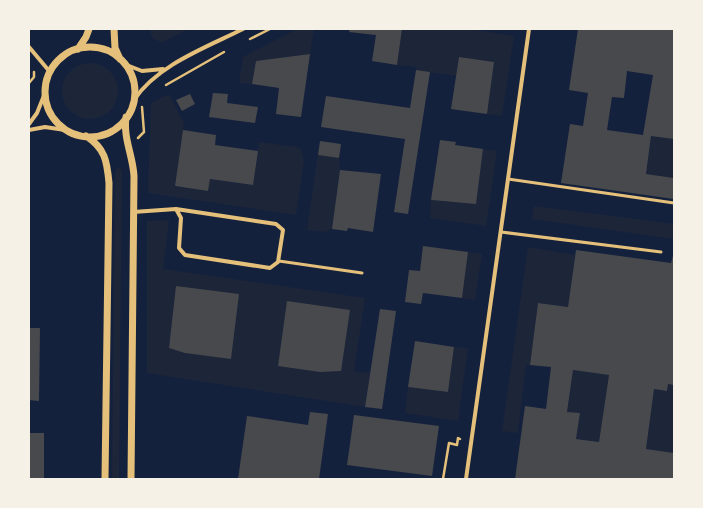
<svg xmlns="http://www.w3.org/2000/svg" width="703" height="508" viewBox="0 0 703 508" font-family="Inter,sans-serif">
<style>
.green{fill:#1d2539}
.building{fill:#48494c;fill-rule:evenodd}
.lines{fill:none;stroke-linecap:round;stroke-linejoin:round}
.path{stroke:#e5c07b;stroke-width:2.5}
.service{stroke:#e5c07b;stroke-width:3}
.minor{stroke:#e5c07b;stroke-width:4}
.tertiary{stroke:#e5c07b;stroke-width:7}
</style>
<rect width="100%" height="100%" fill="#14213d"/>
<path class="green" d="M150 29H188L163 42C155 41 150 37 150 29Z
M297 29H314L310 54 256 61 252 84 239 83 243 57Z
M402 29H470L514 36 502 116 487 114 494 62 459 57 456 76 416 70 417 67 397 65Z
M62 91a28 28 0 1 1 56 0a28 28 0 1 1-56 0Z
M169 94 184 123 175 187 208 191 210 179 253 185 259 142 297 147 301 149 304 161 296 215 148 193 151 103Z
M651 136 674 139V178L646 174Z
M483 149 497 151 486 226 430 218 431 200 447 202Z
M318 155 339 158 340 170 332 229 324 232 307 230Z
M118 167 122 171 119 479H112L115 172Z
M534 206 674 224V239L532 219Z
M169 220 163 269 365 298 354 371 370 373 365 407 147 373V221Z
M528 247 575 255 568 307 538 303 530 365H526L518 433 502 431Z
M468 252 482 254 475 300 462 298Z
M454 347 468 348 458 421 405 413 408 387 448 392Z
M573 370 609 375 599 442 576 439 580 414 567 412Z
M668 384 674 385V453L646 449 654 389 667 391Z"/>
<path class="building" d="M350 29H402L397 65 372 61 376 35 349 32Z
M578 29H674V139L651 136 646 174 674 178V199L561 183 570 124 583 126 588 93 569 90ZM627 71 653 75 643 135 607 130 612 97 624 98Z
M310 54 301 117 276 114 279 88 252 84 256 61Z
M459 57 494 62 487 114 451 109Z
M416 70 430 72 408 214 394 212 405 139 321 127 326 96 410 108Z
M213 93 228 94 227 103 258 107 255 123 209 117Z
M190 94 195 104 182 111 176 100Z
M183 130 216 135 215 145 258 151 253 185 210 179 208 191 175 186Z
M440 140 456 142 455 145 483 149 476 204 431 200Z
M320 141 341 144 339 158 318 155Z
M340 170 381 174 373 232 348 228 347 231 332 229Z
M423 246 468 252 462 298 423 293 421 304 405 302 409 270 420 271Z
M576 250 671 263 674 252V385L668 384 667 391 654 389 646 449 674 453V479H515L525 406 546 409 551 367 530 365 538 303 568 307ZM573 370 609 375 599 442 576 439 580 413 567 412Z
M176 286 239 294 231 359 185 353 169 348Z
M287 301 350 310 341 371 320 372 278 366Z
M380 309 396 311 382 409 365 407Z
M29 328H40L39 401 29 400Z
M415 341 454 347 448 392 408 387Z
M310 412 328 414 319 479H238L247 416 308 425Z
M354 415 439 426 432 476 347 465Z
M29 433H44V479H29Z"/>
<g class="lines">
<path class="path" d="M250 39 270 29
M29 83 34 77V72
M166 85 224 52
M138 138 144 132 142 107
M443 479 449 443 457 445 458 438 460 439"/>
<path class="service" d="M508 179 674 203
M501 232 661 252
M279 261 362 273"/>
<path class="minor" d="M29 47 50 72
M124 64 142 71 163 69
M134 100C157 65 207 47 243 29
M29 124 37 113 45 93
M29 130 45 127 65 130
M133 212 176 209 276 224 283 230 278 262 270 268 185 255 179 248 181 218 176 209
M466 479 529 29"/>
<path class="tertiary" d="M114 29 115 48 120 59
M45 92a45 45 0 1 1 90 0a45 45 0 1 1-90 0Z
M78 49 86 37 89 29
M126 117C123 138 133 156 134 176L131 479
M86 136C105 148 107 161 109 183L105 479"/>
</g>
<rect width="703" height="508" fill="none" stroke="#f6f1e7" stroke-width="60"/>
</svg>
